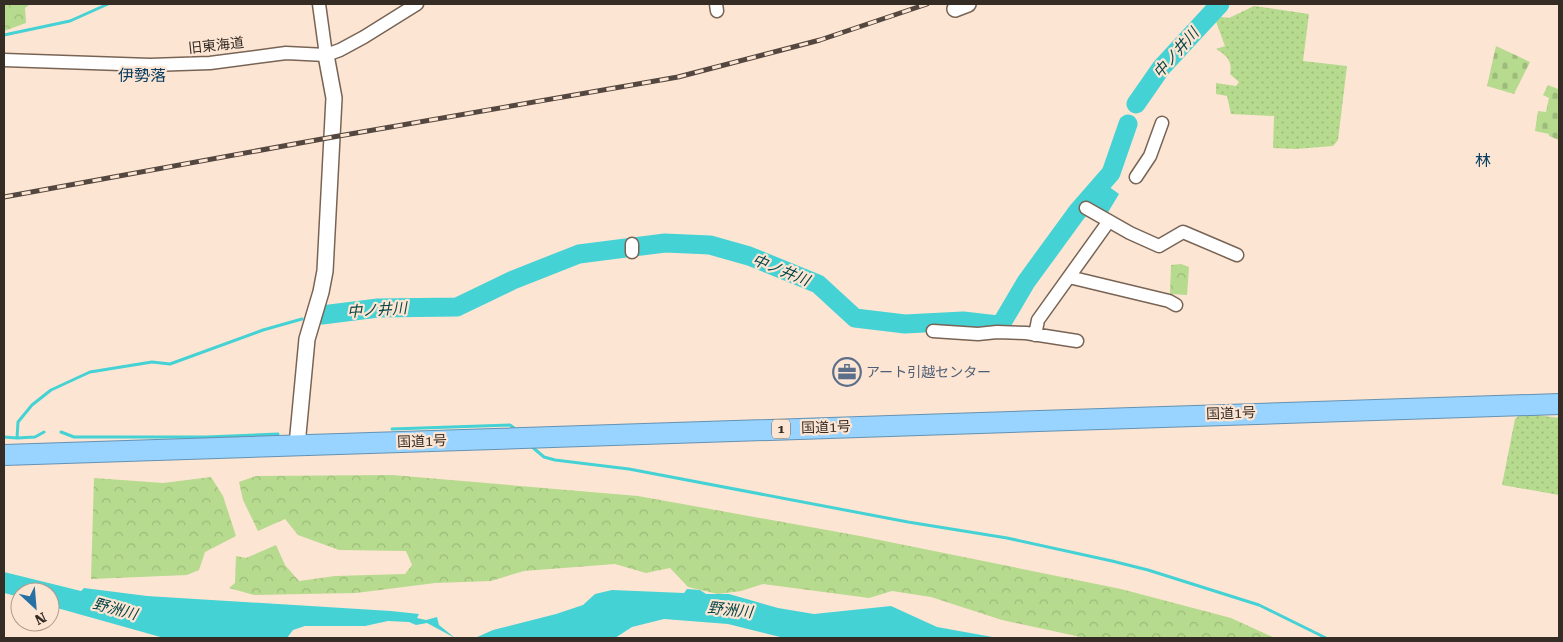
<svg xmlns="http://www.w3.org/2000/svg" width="1563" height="642" viewBox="0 0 1563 642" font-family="'Roboto Serif','Noto Sans JP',serif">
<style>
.grass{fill:url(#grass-dots)}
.forest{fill:url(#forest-crowns)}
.cemetery{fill:url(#cemetery-stones)}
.water{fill:#45d2d4}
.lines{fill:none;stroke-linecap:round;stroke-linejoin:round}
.stream{stroke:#45d2d4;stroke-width:3}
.river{stroke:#45d2d4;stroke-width:19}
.minor-casing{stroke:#786455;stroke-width:15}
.tertiary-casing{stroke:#786455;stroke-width:18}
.trunk-casing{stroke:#6492b3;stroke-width:22}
.minor{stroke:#fff;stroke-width:12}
.tertiary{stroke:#fff;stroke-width:15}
.trunk{stroke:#98d4ff;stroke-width:20}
.rail-casing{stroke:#53473f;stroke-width:5}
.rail{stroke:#fde5d3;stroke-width:3;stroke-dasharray:9;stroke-linecap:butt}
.labels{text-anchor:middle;stroke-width:4.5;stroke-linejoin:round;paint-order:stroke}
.shield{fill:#fde5d3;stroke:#716459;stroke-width:1}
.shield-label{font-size:12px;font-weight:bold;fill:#352c25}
.street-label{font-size:14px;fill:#352c25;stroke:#fde5d3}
.service-label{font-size:14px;fill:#4e5e75;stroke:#fde5d3;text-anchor:start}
.water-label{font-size:15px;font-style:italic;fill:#054747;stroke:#fde5d3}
.quarter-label{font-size:16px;fill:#083e61;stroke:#fde5d3}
</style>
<defs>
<pattern id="grass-dots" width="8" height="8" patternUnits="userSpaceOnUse" patternTransform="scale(1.25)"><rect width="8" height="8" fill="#b6da8e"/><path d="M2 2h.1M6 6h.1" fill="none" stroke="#9dbb7a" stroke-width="1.8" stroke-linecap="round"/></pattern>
<pattern id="forest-crowns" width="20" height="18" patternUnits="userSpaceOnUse" patternTransform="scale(1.25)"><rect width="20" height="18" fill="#b6da8e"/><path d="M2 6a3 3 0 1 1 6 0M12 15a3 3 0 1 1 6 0" fill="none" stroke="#9dbb7a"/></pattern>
<pattern id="cemetery-stones" width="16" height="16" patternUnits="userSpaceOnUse" patternTransform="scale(1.25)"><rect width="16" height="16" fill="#b6da8e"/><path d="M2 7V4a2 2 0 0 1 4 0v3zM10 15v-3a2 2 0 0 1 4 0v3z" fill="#9dbb7a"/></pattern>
</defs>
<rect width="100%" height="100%" fill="#fde5d3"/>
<path class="grass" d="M1254 6 1309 14 1303 61 1347 66 1338 140 1333 146 1296 149 1273 148 1274 116 1231 114 1227 96 1216 94V83L1236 86 1239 82 1230 74C1233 61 1226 55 1216 49L1225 46 1214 16 1229 18Z
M1522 413 1559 418V495L1502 485 1515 419Z"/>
<path class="forest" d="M4 4H30L25 8 26 23 4 31Z
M1181 264 1189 267 1187 295 1170 294 1171 265Z
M392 475 638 496 860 536 1121 589 1231 618 1275 638H1085L1002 620 931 597 892 591 869 598 763 584 741 591 718 594 688 587 670 568 646 573 615 564 524 571 491 581 435 583 356 593 254 595 229 588 235 583 236 556 246 558 276 545 285 565 299 581 335 576 405 574 412 565 406 551 339 550 298 535 285 519 258 531 243 500 239 482 256 476Z
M211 477 223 496 236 536 205 552 199 570 187 575 91 579 94 478 163 483Z"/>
<path class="cemetery" d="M1496 46 1530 62 1514 94 1487 86Z
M1548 85 1558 89 1559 87V140L1549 136V134L1535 131 1538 111 1546 112 1549 98 1543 95Z"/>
<path class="water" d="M1108 186 1119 194 1107 214 1090 204Z
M4 572 81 591 84 588 147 596 391 611 419 614 417 618 426 620 437 617 439 625 455 638 427 623 416 625 409 622 388 621 365 626H305L293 630 287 638H164L50 606V592H20V597L4 593Z
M687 589 700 590 706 594H729L778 608 814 614 891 606 937 627 998 638H784L728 624 664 619 632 627 615 638H475L493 630 556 614 583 605 595 594 612 590 684 593Z"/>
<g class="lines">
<path class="stream" d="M4 35 70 21 108 4
M392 429 510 425 514 428
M61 432 74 437H206L278 434
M4 437 17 438 18 422 32 405 51 390 90 372 152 362 170 364 263 330 302 319
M17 438 35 437 44 432
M531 446 544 457 555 460 629 469 908 522 1007 538 1112 561 1148 570 1259 605 1326 638"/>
<path class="river" d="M1136 104 1161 68 1220 4
M322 315 378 308 457 307 513 280 579 254 665 243 710 245 749 256 818 284 855 318 905 324 963 321 998 325 1003 321 1026 282 1077 212 1111 173 1128 124"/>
<defs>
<path id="minor" d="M319 4 326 55
M716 4 717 11
M4 60 150 65 210 63 286 53 326 55 340 50 364 37 417 4
M1136 177 1150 156 1162 123
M1086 208 1130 233 1159 246 1183 232 1237 255
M632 252V244
M1069 277 1169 301 1176 305
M933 331 978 334 997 332 1026 333 1077 341
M1035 335 1038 320 1109 221"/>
<path id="tertiary" d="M955 9 968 4
M297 445 307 339 321 292 325 271 334 98 326 55"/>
<path id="trunk" d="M4 455 1559 404"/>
</defs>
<use href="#minor" class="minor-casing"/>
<use href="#tertiary" class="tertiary-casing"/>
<use href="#trunk" class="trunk-casing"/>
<use href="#minor" class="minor"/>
<use href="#tertiary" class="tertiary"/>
<use href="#trunk" class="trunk"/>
<defs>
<path id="rail" d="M4 197 333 137 678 77 820 40 927 4"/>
</defs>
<use href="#rail" class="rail-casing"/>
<use href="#rail" class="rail"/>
</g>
<defs>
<symbol id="office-ring" viewBox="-11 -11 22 22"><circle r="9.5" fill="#fde5d3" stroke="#5c6f8a" stroke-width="1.5"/><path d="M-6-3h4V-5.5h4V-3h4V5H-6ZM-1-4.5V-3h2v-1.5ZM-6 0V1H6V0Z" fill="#5c6f8a"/></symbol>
</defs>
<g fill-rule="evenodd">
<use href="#office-ring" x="831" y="356" width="32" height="32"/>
</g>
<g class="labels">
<rect class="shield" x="772" y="419.5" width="18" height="19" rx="4"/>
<g class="shield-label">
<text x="781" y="433">1</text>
</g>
<g class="street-label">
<text transform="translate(216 45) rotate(-6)" y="5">旧東海道</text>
<text transform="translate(1231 413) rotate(-2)" y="5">国道1号</text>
<text transform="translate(826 427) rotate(-2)" y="5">国道1号</text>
<text transform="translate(422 441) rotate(-2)" y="5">国道1号</text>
</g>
<g class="service-label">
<text x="866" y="377">アート引越センター</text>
</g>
<g class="water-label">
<text transform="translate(1176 53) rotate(-49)" y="5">中ノ井川</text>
<text transform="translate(781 270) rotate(22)" y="5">中ノ井川</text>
<text transform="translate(377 310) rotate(-4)" y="5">中ノ井川</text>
<text transform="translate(115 609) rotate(15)" y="5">野洲川</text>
<text transform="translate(730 610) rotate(6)" y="5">野洲川</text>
</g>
<g class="quarter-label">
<text x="142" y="81">伊勢落</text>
<text x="1483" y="166">林</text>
</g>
</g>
<rect width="1563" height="642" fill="none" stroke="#352c25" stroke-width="10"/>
<g transform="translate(35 607) rotate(154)"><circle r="24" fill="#fde5d3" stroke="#ad9b8d"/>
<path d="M0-4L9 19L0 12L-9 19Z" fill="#2670a4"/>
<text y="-8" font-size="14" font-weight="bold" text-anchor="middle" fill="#352c25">N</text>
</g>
</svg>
